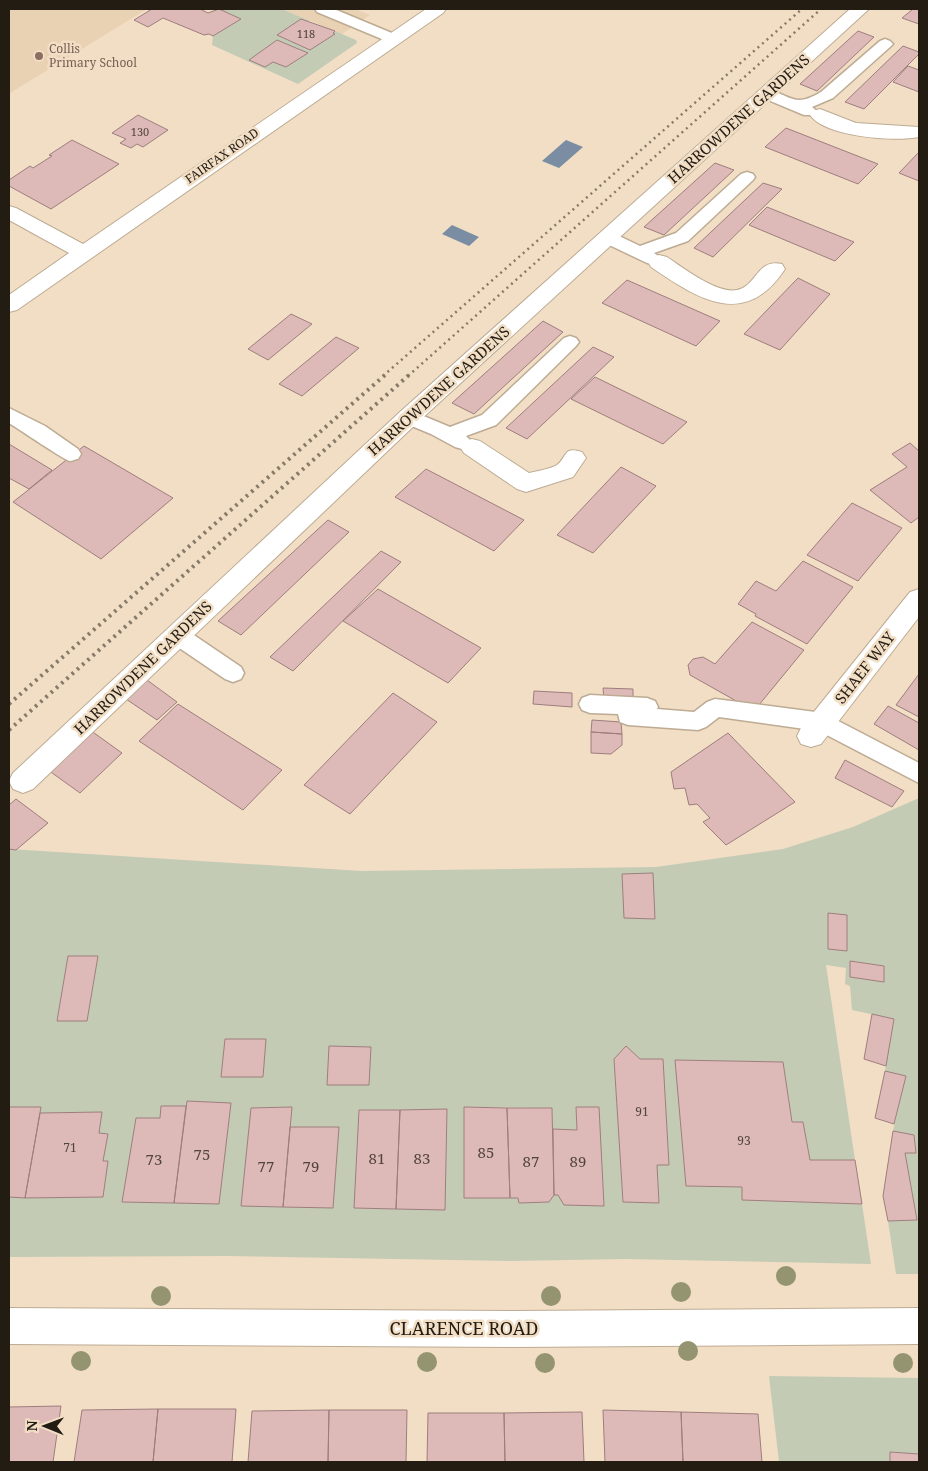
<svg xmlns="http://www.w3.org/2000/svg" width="928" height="1471" viewBox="0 0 928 1471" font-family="'Noto Serif',serif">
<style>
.built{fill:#e9d1b3}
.green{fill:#c3cbb5;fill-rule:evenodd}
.water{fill:#7b8da3}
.building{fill:#ddbab8;stroke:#9e7e7d}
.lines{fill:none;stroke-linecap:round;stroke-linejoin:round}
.service-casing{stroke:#bdab93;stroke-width:3}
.pedestrian-casing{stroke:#bdab93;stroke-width:2}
.minor-casing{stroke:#bdab93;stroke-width:2}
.service{fill:#fff;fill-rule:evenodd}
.pedestrian{fill:#fff;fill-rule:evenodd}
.minor{fill:#fff;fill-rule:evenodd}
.rail-far1{stroke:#877a69;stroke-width:2.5;stroke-dasharray:2 4;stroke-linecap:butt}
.rail{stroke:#877a69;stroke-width:4;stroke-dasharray:2.5 4.5;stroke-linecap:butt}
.tree{fill:#959470}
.education-dot{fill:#8d6e63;stroke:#f1dec5;stroke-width:2}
.labels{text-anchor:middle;stroke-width:5;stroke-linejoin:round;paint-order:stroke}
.far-number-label{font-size:11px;fill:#52443c}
.far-education-label{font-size:12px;fill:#785e54;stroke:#f1dec5;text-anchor:start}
.far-street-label{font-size:12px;fill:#231c13;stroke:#f1dec5}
.number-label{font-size:12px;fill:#52443c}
.street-label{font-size:15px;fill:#231c13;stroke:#f1dec5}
.near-number-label{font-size:15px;fill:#52443c}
.near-street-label{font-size:18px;fill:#231c13;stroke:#f1dec5}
</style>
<rect width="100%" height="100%" fill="#f1dec5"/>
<path class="built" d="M9 9H147L10 93 9 92Z
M282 9H355L370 15 342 34Z"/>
<path class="green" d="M219 9H282L310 21 278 35 310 50 334 34 333 33 335 31 356 40 357 43 298 84 212 45 213 36 241 19ZM277 40 307 53 286 67 273 62 265 67 249 60Z
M919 798V1274H896L888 1221 917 1220 905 1153 916 1152 914 1135 893 1131 905 1077 885 1071 894 1019 852 1010 850 986 845 984 846 968 826 965 855 1160H810L803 1122H792L783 1062 676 1060 686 1186 742 1187V1200L862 1204 871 1264 625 1259 510 1261 226 1256 9 1257V1197H102L108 1162 103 1161 108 1134 99 1133 102 1112 40 1113 41 1107H9V849L362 871 656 867 783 849 853 827ZM68 956H98L87 1021H57ZM851 961 884 966V981L850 977ZM225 1039H266L262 1077H221ZM329 1047H371L369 1085ZM626 1047 640 1059 663 1060 669 1164 657 1165 659 1203 623 1202 614 1059ZM187 1101 219 1203 122 1202 136 1119 160 1118 161 1106H186ZM292 1107 290 1127H339L332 1207 242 1206 251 1108ZM464 1107 552 1108 553 1129 577 1130 576 1107 604 1206 558 1195H554L549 1202 519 1203 518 1198H464ZM359 1110H447L445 1209 355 1208Z
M769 1376 919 1378V1454L890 1452V1462H779Z"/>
<path class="water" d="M566 140 583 147 559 168 542 161Z
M452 225 479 237 469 246 442 234Z"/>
<path class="building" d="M152 9H200L208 13 219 9 241 19 213 36 209 34 204 35 163 18 148 27 134 20Z
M913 9H919V24L902 18Z
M301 19 335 31 333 33 335 34 310 50 277 35Z
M858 31 874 37 817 91 800 84Z
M277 40 308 53 286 67 273 62 265 67 249 60Z
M903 46 919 52V54L864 109 845 102Z
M908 66 919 70V92L893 82Z
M138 115 168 130 143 147 137 144 131 148 120 143 126 139 112 133Z
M786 128 878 164 858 184 765 147Z
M72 140 119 164 51 209 9 186V180L30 166 33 168 52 156 49 155Z
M919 152V181L899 173Z
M715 163 734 170 664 235 644 227Z
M763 183 782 189 713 257 694 248Z
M767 207 854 242 835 261 749 225Z
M798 278 830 294 780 350 744 334Z
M627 280 720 321 696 346 602 303Z
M291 314 312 324 268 360 248 349Z
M543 321 563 332 474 414 452 403Z
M336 337 359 348 302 396 279 384Z
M593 347 614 357 527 439 506 428Z
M595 377 687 422 663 444 571 399Z
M910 443 919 451V517L911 523 870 490 907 467 892 454Z
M9 444 52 470 29 489 9 478Z
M84 446 173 498 101 559 13 502Z
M621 467 656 486 593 553 557 535Z
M426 469 524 520 494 551 395 497Z
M852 503 902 528 858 581 807 555Z
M328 520 349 532 241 635 218 621Z
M381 551 401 562 293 671 270 657Z
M803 561 853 587 807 644 755 616 756 614 738 604 756 581 776 591Z
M378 589 481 648 448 683 343 621Z
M752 622 804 650 754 711 690 675 688 665 693 659 703 657 715 664Z
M919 674V717L896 705Z
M147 680 177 702 157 720 126 699Z
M603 688 633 689V700H604Z
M534 691 572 693V707L533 704Z
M393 693 437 722 350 814 304 785Z
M178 704 282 770 243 810 139 741Z
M888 706 919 723V750L874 724Z
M592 720 621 722 622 734 591 732Z
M90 730 122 753 80 793 48 770Z
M591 732 622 734V745L611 754 591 753Z
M728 733 795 802 726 845 703 822 710 818 697 804 689 805 685 788 674 789 671 772Z
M845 760 904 791 892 807 835 778Z
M16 799 48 823 16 850 9 849V805Z
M653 873 655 919 624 918 622 874Z
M828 913 847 915V951L828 949Z
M68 956H98L87 1021H57Z
M850 961 884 966V982L850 977Z
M872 1014 894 1019 886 1066 864 1059Z
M225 1039H266L263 1077H221Z
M329 1046 371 1047 369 1085H327Z
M626 1046 640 1059H663L669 1165H657L659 1203 623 1202 614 1059Z
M675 1060 783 1062 792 1122H803L810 1160H855L862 1204 742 1200V1187L686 1186Z
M885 1071 906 1076 894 1124 875 1118Z
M187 1101 231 1103 219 1204 174 1203Z
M161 1106H186L174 1203 122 1202 136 1118H160Z
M9 1107H41L25 1198 9 1197Z
M292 1107 283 1207 241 1206 251 1108Z
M464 1107 507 1108 510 1198H464Z
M576 1107H599L604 1206 564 1205 558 1195H554L553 1129 577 1130Z
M507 1108H552L554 1195 549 1202 519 1203 518 1198H510Z
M447 1109 445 1210 396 1209 400 1110Z
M359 1110H400L396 1209 354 1208Z
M102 1112 99 1133 108 1134 103 1161H108L103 1197 25 1198 40 1113Z
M290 1127H339L333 1208 283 1207Z
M893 1131 914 1135 916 1153H905L917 1220 888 1221 883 1196Z
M61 1406 53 1462H9V1407Z
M158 1409H236L232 1462H153Z
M158 1409 153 1462H74L82 1410Z
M329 1410H407L406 1462H328Z
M329 1410 328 1462H248L252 1411Z
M603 1410 681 1412 683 1462H605Z
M582 1412 584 1462H505L504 1413Z
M681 1412 758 1414 762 1462H683Z
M428 1413H504L505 1462H427Z
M890 1452 919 1454V1462H890Z"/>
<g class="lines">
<defs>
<path id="service" d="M315 9H334L399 36 401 39 399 42H389L317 12Z
M885 39 890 41 893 44 890 47 833 98 812 107 818 112 816 115H804L761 97 758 94 761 91 766 89C793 96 794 108 821 92L880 41Z
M747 172 753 174 755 177 753 180 688 241 654 253 662 259 659 263 653 264 647 263 603 242 600 238 603 234 609 233 615 234 640 246 676 233 741 174Z
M570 336 576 338 579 342 576 346 496 425 466 436 472 442 469 447 462 449 455 447 431 434 402 422 399 417 402 412 409 410 450 427 482 415 564 338Z
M9 408 45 426 78 449 81 454 78 459C76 459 72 461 70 461 64 460 19 429 9 423Z
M177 627 185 629 241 667 244 673 241 679 233 682 225 679 169 641 166 635 169 629Z
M590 695 647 698 655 701 658 707 657 709 694 712 707 702 715 699 823 713 919 763V783L819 731 719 717 706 727 698 730 628 725 620 722 618 714 590 713 582 710 579 704 582 698Z"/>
<path id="pedestrian" d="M820 109 856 123 919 127V137C895 142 825 137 810 115L813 111Z
M659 255 667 257C683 268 717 294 737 290 757 286 757 258 782 264L785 269C745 330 698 299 651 267L648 262 651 257Z
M472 439 480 441 529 473C537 471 550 469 557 465 568 456 563 446 582 452L586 458 573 477 526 492 517 489 464 453 460 447 464 441Z"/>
<path id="minor" d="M426 9H446L443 13 17 310 9 312V295L69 253 9 220V206L16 208 83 244Z
M850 9H869L417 423 33 789 23 793 13 789 9 781 13 773 401 411Z
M919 589V617L821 744 811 747 801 744 797 736 801 728 910 592Z
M9 1308 515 1311 919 1308V1344L515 1347 9 1344Z"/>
</defs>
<use href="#service" class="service-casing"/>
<use href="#pedestrian" class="pedestrian-casing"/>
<use href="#minor" class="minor-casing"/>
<use href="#service" class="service"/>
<use href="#pedestrian" class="pedestrian"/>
<use href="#minor" class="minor"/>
<path class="rail-far1" d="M383 376 802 9
M408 376 821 9"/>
<path class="rail" d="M9 704 385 375
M9 730 409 375"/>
</g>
<g class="tree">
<circle cx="786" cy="1276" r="10"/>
<circle cx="681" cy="1292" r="10"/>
<circle cx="161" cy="1296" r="10"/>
<circle cx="551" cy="1296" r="10"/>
<circle cx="688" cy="1351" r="10"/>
<circle cx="81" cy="1361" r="10"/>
<circle cx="427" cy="1362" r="10"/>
<circle cx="545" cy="1363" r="10"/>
<circle cx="903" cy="1363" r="10"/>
</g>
<circle class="education-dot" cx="39" cy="56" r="5"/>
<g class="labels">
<g class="far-number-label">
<text x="306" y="38">118</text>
<text x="140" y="136">130</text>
</g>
<g class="far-education-label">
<text x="49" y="53">Collis<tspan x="49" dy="14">Primary School</tspan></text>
</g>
<g class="far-street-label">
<text transform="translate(222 156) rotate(-35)" y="4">FAIRFAX ROAD</text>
</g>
<g class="number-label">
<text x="642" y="1116">91</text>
<text x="744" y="1145">93</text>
<text x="70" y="1152">71</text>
</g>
<g class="street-label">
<text transform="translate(739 119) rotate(-42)" y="5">HARROWDENE GARDENS</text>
<text transform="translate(439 391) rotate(-42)" y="5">HARROWDENE GARDENS</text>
<text transform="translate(143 668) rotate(-44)" y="5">HARROWDENE GARDENS</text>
<text transform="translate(865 668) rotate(-52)" y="5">SHAEF WAY</text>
</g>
<g class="near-number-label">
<text x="486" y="1158">85</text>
<text x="202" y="1160">75</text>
<text x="377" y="1164">81</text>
<text x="422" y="1164">83</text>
<text x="154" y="1165">73</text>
<text x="531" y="1167">87</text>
<text x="578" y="1167">89</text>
<text x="266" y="1172">77</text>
<text x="311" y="1172">79</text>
</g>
<g class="near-street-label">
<text x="464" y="1335">CLARENCE ROAD</text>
</g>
</g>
<rect width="928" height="1471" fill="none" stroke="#231c13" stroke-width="20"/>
<g transform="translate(45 1426) rotate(271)" stroke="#f1dec5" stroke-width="4" paint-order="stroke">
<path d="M0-4L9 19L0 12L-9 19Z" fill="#231c13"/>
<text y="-8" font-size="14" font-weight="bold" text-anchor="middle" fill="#231c13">N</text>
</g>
</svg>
